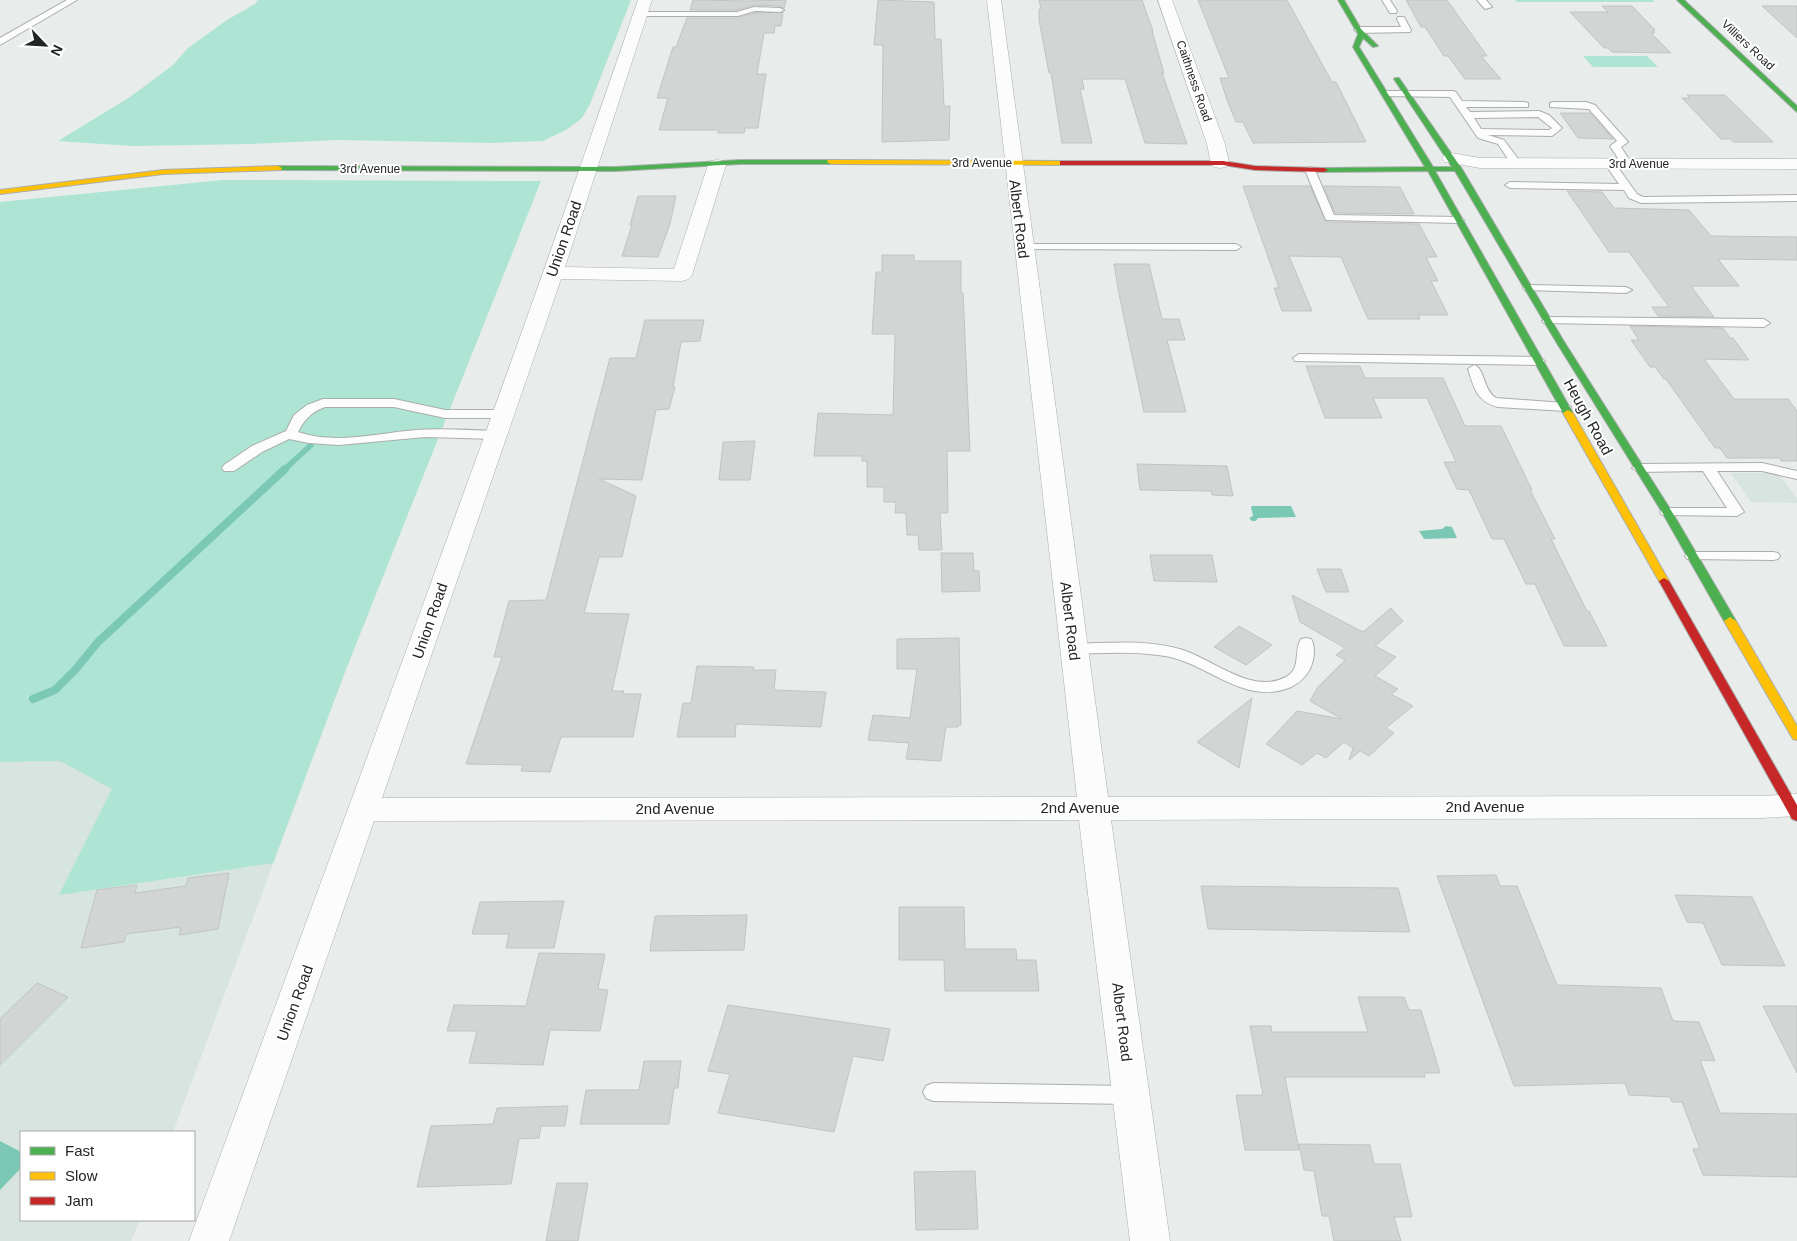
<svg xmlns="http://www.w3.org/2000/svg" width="1797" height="1241" viewBox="0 0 1797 1241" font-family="Arial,sans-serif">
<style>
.built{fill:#d7e4df}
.green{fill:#ade4d4}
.water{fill:#7bc9b5}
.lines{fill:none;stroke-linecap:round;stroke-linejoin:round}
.stream-far1{stroke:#7bc9b5;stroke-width:5.5}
.stream{stroke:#7bc9b5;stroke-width:8}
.building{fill:#d1d5d4;stroke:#c0c4c3}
.lane-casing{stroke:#aaaead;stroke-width:2}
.street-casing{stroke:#aaaead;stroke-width:1}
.fast-casing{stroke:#aaaead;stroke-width:2}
.slow-casing{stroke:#aaaead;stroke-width:2}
.jam-casing{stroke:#aaaead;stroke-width:2}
.lane{fill:#fcfcfc;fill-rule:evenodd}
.street{fill:#fcfcfc;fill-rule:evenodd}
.fast{fill:#4caf50;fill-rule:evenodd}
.slow{fill:#ffc107;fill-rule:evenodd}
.jam{fill:#c62828;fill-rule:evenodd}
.labels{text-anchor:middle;stroke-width:4;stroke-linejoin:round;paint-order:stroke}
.far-street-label{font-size:12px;fill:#222625;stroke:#fff}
.street-label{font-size:15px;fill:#222625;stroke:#fff}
</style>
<rect width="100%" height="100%" fill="#e8edeb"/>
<path class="built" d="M1731 473H1778L1797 498V503L1751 502Z
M345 672 173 1132H21V1220H140L131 1241H0V762L60 761Z"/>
<path class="green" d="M258 0H631L590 104 582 118 566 130 543 141 492 143 338 140 251 144 132 146 58 141 130 97 173 65 188 48 227 20 255 4Z
M1515 0H1653L1655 2H1517Z
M1583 56H1647L1658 67H1593Z
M223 180 541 181 345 672 273 863 59 895 112 789 60 761 0 762V202Z"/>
<path class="water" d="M1252 506H1291L1296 517 1258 518 1256 521H1252L1249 518 1253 516 1251 507Z
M1446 526 1452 527 1457 538 1424 539 1419 531 1442 529Z
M0 1141 21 1152V1168L0 1190Z"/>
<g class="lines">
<path class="stream-far1" d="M284 470 311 445"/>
<path class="stream" d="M33 699 55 690 75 670 98 642 285 469"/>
</g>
<path class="building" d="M693 0 749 1 786 0 784 8 780 6 754 5 737 10H690Z
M878 0 934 2 935 39H941L944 106H950L949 140 882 142 883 45H874Z
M1039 0H1142L1153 31H1152L1164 73H1162L1187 144 1145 143 1125 79H1082L1084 89H1080L1092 143H1062L1051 73H1049L1039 20V9H1041Z
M1198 0H1287L1332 82H1336L1366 142 1253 143 1243 122H1236L1227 100 1220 78H1229Z
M1406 0H1447L1487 56H1481L1501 79H1465L1448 56H1444L1425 27H1421Z
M1602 6H1632L1655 30H1653L1655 33H1651L1671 53 1612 52 1608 48H1604L1570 12H1608Z
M1762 6H1797V38Z
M783 12 781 26H775L774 33H764L757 74H766L758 128H745L744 133H718V130H659L668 98H657L673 47H676L687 18H738L755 13Z
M1687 95H1725L1773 142H1733L1731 139H1721L1682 98H1690Z
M1560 113H1590L1613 139 1578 138Z
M1243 186H1310L1326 222 1419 224 1437 257H1426L1438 281H1431L1448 315H1418L1420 319H1368L1341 257 1289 256 1312 311H1282L1274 288H1279Z
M1324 186 1400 187 1414 214 1335 213Z
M1567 191 1602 192 1614 208 1689 210 1711 236 1797 237V260L1718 259 1739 286H1691L1714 317 1658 316 1652 307H1669L1629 252H1609Z
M638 196H676L670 224 658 257 622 256 632 225H630Z
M882 255H914V261H961V293H963L970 451H947L948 513H940L942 550H919L918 535H907L906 513H895L896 502H884V487H867V461H862V456H814L818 413 893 415 895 334H872L876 272H882Z
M1114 264H1149L1162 319H1179L1185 340H1167L1186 412H1144L1119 294Z
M645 320H704L700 341 681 342 673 387H675L669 409 656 410 642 480 599 479 636 496 622 557H599L584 613 629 614 612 691H624L623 694H641L633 737H561L550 772 521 771 523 765 466 764 502 657H494L509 601 546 600 610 358H636Z
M1630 326 1723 328 1730 338H1733L1749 360 1704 359 1734 399H1788L1797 411V461H1781L1780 458H1727L1720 448H1715L1666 379H1664L1655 367H1650L1631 340H1639Z
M1306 366H1360L1365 378H1443L1465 426H1501L1532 490H1530L1555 539H1551L1587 611H1589L1607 646H1564L1535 584H1526L1504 539H1492L1469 490 1457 489 1444 462H1456L1427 398H1373L1382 418H1325Z
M755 441 750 480H719L723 442Z
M1137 464 1227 466 1233 496 1212 495 1211 491 1140 490Z
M941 553H973L974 571H979L980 591 942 592Z
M1150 555H1212L1217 582 1154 581Z
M1317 569H1341L1349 592H1326Z
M1292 595 1363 632 1391 608 1403 621 1375 646 1396 657 1375 676 1398 689 1391 694 1413 706 1386 728 1394 733 1369 756 1360 751 1349 760 1353 748 1344 742 1326 758 1317 753 1302 765 1266 744 1297 711 1342 719 1310 701 1318 687 1345 660 1336 655 1345 648 1300 622Z
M1239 626 1272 645 1246 665 1214 647Z
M959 638 961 725H958V727H946L941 761 906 759 909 743 868 740 873 715 910 718 917 669H897V639Z
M697 666 754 667 753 670H776L774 690 826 692 821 727 736 724 735 737H677L683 703H691Z
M1252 698 1239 768 1197 742Z
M229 873 218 929 179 935 181 927 126 934 124 942 81 948 97 890 137 885 135 893 186 886 188 878Z
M1496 875 1500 886H1517L1557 985 1661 988 1673 1021 1699 1022 1715 1061 1700 1060 1720 1113 1797 1114V1177L1703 1175 1693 1149H1700L1682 1102H1672L1670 1097 1629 1095 1625 1083 1514 1086 1437 876Z
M1201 886 1398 888 1410 932 1208 929Z
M1675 895 1752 897 1785 966 1722 965 1703 923 1687 922Z
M564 901 554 948H506L509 934H472L480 902Z
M899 907H964L965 949H1016L1017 960H1036L1039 991H945L944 960H899Z
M747 915 744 950 650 951 655 916Z
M539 953 605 954 598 989 608 990 600 1031 550 1030 543 1065 469 1063 477 1031H447L454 1005 526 1006Z
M37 983 68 997 0 1065V1019Z
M1358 997H1404L1409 1010H1421L1440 1073H1424L1425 1077H1285L1299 1150H1245L1236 1095H1263L1250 1026H1271L1272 1032H1368Z
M728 1005 890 1029 883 1061 853 1056 834 1132 718 1113 730 1074 708 1071Z
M1763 1006H1797V1073Z
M644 1061H681L678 1088H674L669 1124H580L586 1090H639Z
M568 1106 565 1126H541L539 1138 519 1139 511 1184 417 1187 431 1126 493 1124 497 1108Z
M1299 1144 1370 1145 1374 1164H1400L1412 1217H1394L1401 1241H1334L1329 1216H1322L1314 1171 1304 1170Z
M975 1171 978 1229 916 1230 914 1172Z
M557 1183H588L578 1241H546Z"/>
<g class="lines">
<defs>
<path id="lane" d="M67 0H77L0 45V38Z
M1382 0H1390L1397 11 1396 13H1390Z
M1477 0H1486L1492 7 1485 9Z
M754 7 780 8 784 10 780 12 755 11 738 16H641L637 14 641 12H737Z
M1398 17H1404L1411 30 1410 32 1358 33 1354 30 1358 27H1401L1397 19Z
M1386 91H1453L1456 92 1462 101 1525 102 1528 103V107H1466L1470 112 1539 111 1549 115 1562 128 1552 136 1488 135 1504 140 1521 163 1516 166 1512 165 1498 144 1478 138 1450 97 1383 96V92ZM1538 117 1552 128 1549 130 1481 129 1474 118Z
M1553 102H1586L1595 105 1628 142 1621 147 1632 164 1631 166H1623L1610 146 1617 141 1589 109 1550 107V103Z
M1610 161 1614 162 1637 194 1643 197 1797 195V201L1641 203 1629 198 1624 190 1510 188 1505 185 1510 182 1619 184 1605 164Z
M1310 167 1315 170 1334 215 1459 217 1464 220 1459 223 1326 220 1305 170Z
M1023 244H1236L1241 247 1236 250 1019 249 1018 247Z
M1529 285 1626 287 1632 290 1626 293 1525 290 1523 288 1525 286Z
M1548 317 1764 319 1770 323 1764 327 1544 323 1542 321Z
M1299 354 1539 357 1545 361 1539 365 1295 361 1293 358Z
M1474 365C1485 368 1483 390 1496 398L1565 403 1571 407 1565 411 1498 407C1477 402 1474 388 1468 369Z
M323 399H394L445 410H503L509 414 503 418H445L394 407H325C311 412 304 420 298 432 335 445 378 433 416 430 442 428 469 430 496 431L502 435 496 439 425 437 339 445 309 443 289 439 262 452 234 471H224L222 468 224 465 252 446 286 431 294 415 307 405Z
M1762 463 1797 471V479L1762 471H1717L1744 512 1737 516 1662 515 1660 512 1662 509 1667 508H1727L1703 471 1639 472 1632 468 1639 464Z
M1692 552H1773L1778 553 1780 556 1778 559 1773 560 1687 559 1685 556 1687 553Z
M1306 638 1311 639C1316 647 1314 661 1310 669 1305 678 1299 683 1291 687 1245 707 1208 663 1165 656 1135 651 1103 653 1073 654L1068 653 1065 649 1068 645 1073 644C1109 643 1148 639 1183 650 1214 660 1252 695 1286 677 1302 668 1293 652 1301 639Z
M933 1083 1131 1086 1138 1089 1141 1095 1138 1101 1131 1104 933 1101 926 1098 923 1092 926 1086Z"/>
<path id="street" d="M638 0H652L565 267 674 269 708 165 711 161 717 160 723 161 726 165 692 275 689 279 682 281 561 279 382 798 1077 797 987 0H1001L1108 797 1761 796 1797 794V816L1761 818 1111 820 1170 1241H1130L1079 820 374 821 229 1241H189C340 828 496 416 638 0Z
M1158 0H1172L1225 144 1229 163 1226 167 1220 168 1214 167 1211 163 1207 144Z
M1451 153 1480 158 1797 159V169L1480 168 1445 162 1442 158 1445 154Z"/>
<path id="fast" d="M1338 0H1344L1361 29 1378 46 1373 47 1363 38 1359 47 1433 167H1452L1394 79 1395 78H1399L1462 169 1563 340 1672 512 1736 621 1734 624 1730 625 1724 621 1662 512 1555 340 1455 171H1435L1573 413 1571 415 1568 416 1563 413 1428 171 1324 172 1320 170 1324 168 1425 167 1353 47 1358 34Z
M1677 0H1684L1797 106V112Z
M740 160H831L835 162 831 164H740L616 171 278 170 274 168 278 166 616 167Z"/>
<path id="slow" d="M828 160 1063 161 1067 163 1063 165 831 164 827 162Z
M278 166 282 168 281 170 163 174 0 194V190L163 170Z
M1568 410 1573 413 1669 581 1668 583H1660L1659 581 1563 413Z
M1730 617 1736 621 1797 726V740L1793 739 1724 621Z"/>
<path id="jam" d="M1060 161H1223L1255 166 1324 168 1328 170 1324 172 1255 170 1223 165H1060Z
M1664 578 1669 581 1797 805V821L1792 819 1659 581Z"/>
</defs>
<use href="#lane" class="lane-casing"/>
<use href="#street" class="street-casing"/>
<use href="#fast" class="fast-casing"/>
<use href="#slow" class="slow-casing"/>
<use href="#jam" class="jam-casing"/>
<use href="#lane" class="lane"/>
<use href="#street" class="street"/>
<use href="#fast" class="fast"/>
<use href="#slow" class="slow"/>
<use href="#jam" class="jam"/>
</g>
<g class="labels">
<g class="far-street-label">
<text transform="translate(1748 45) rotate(43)" y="4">Villiers Road</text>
<text transform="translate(1194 81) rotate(71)" y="4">Caithness Road</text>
<text x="982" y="167">3rd Avenue</text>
<text x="1639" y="168">3rd Avenue</text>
<text x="370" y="173">3rd Avenue</text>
</g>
<g class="street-label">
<text transform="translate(1019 219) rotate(83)" y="5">Albert Road</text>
<text transform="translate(564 239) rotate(-71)" y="5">Union Road</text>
<text transform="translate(1588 417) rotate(61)" y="5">Heugh Road</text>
<text transform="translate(430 621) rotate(-71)" y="5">Union Road</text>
<text transform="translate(1070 621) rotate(83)" y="5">Albert Road</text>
<text x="1485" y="812">2nd Avenue</text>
<text x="1080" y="813">2nd Avenue</text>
<text x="675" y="814">2nd Avenue</text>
<text transform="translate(295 1003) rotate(-70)" y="5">Union Road</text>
<text transform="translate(1122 1022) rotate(83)" y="5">Albert Road</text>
</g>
</g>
<rect x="20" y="1131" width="175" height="90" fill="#ffffff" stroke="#a7a8a8"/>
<rect x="30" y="1147" width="25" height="8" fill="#4caf50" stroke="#a7a8a8"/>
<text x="65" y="1156" font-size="15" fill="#222625">Fast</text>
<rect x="30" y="1172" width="25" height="8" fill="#ffc107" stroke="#a7a8a8"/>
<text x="65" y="1181" font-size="15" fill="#222625">Slow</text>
<rect x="30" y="1197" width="25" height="8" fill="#c62828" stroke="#a7a8a8"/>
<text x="65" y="1206" font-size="15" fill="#222625">Jam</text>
<g transform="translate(45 45) rotate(115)" stroke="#ffffff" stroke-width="4" paint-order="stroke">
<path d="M0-4L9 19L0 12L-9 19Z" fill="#222625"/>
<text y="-8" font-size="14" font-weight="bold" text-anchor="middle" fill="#222625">N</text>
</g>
</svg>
